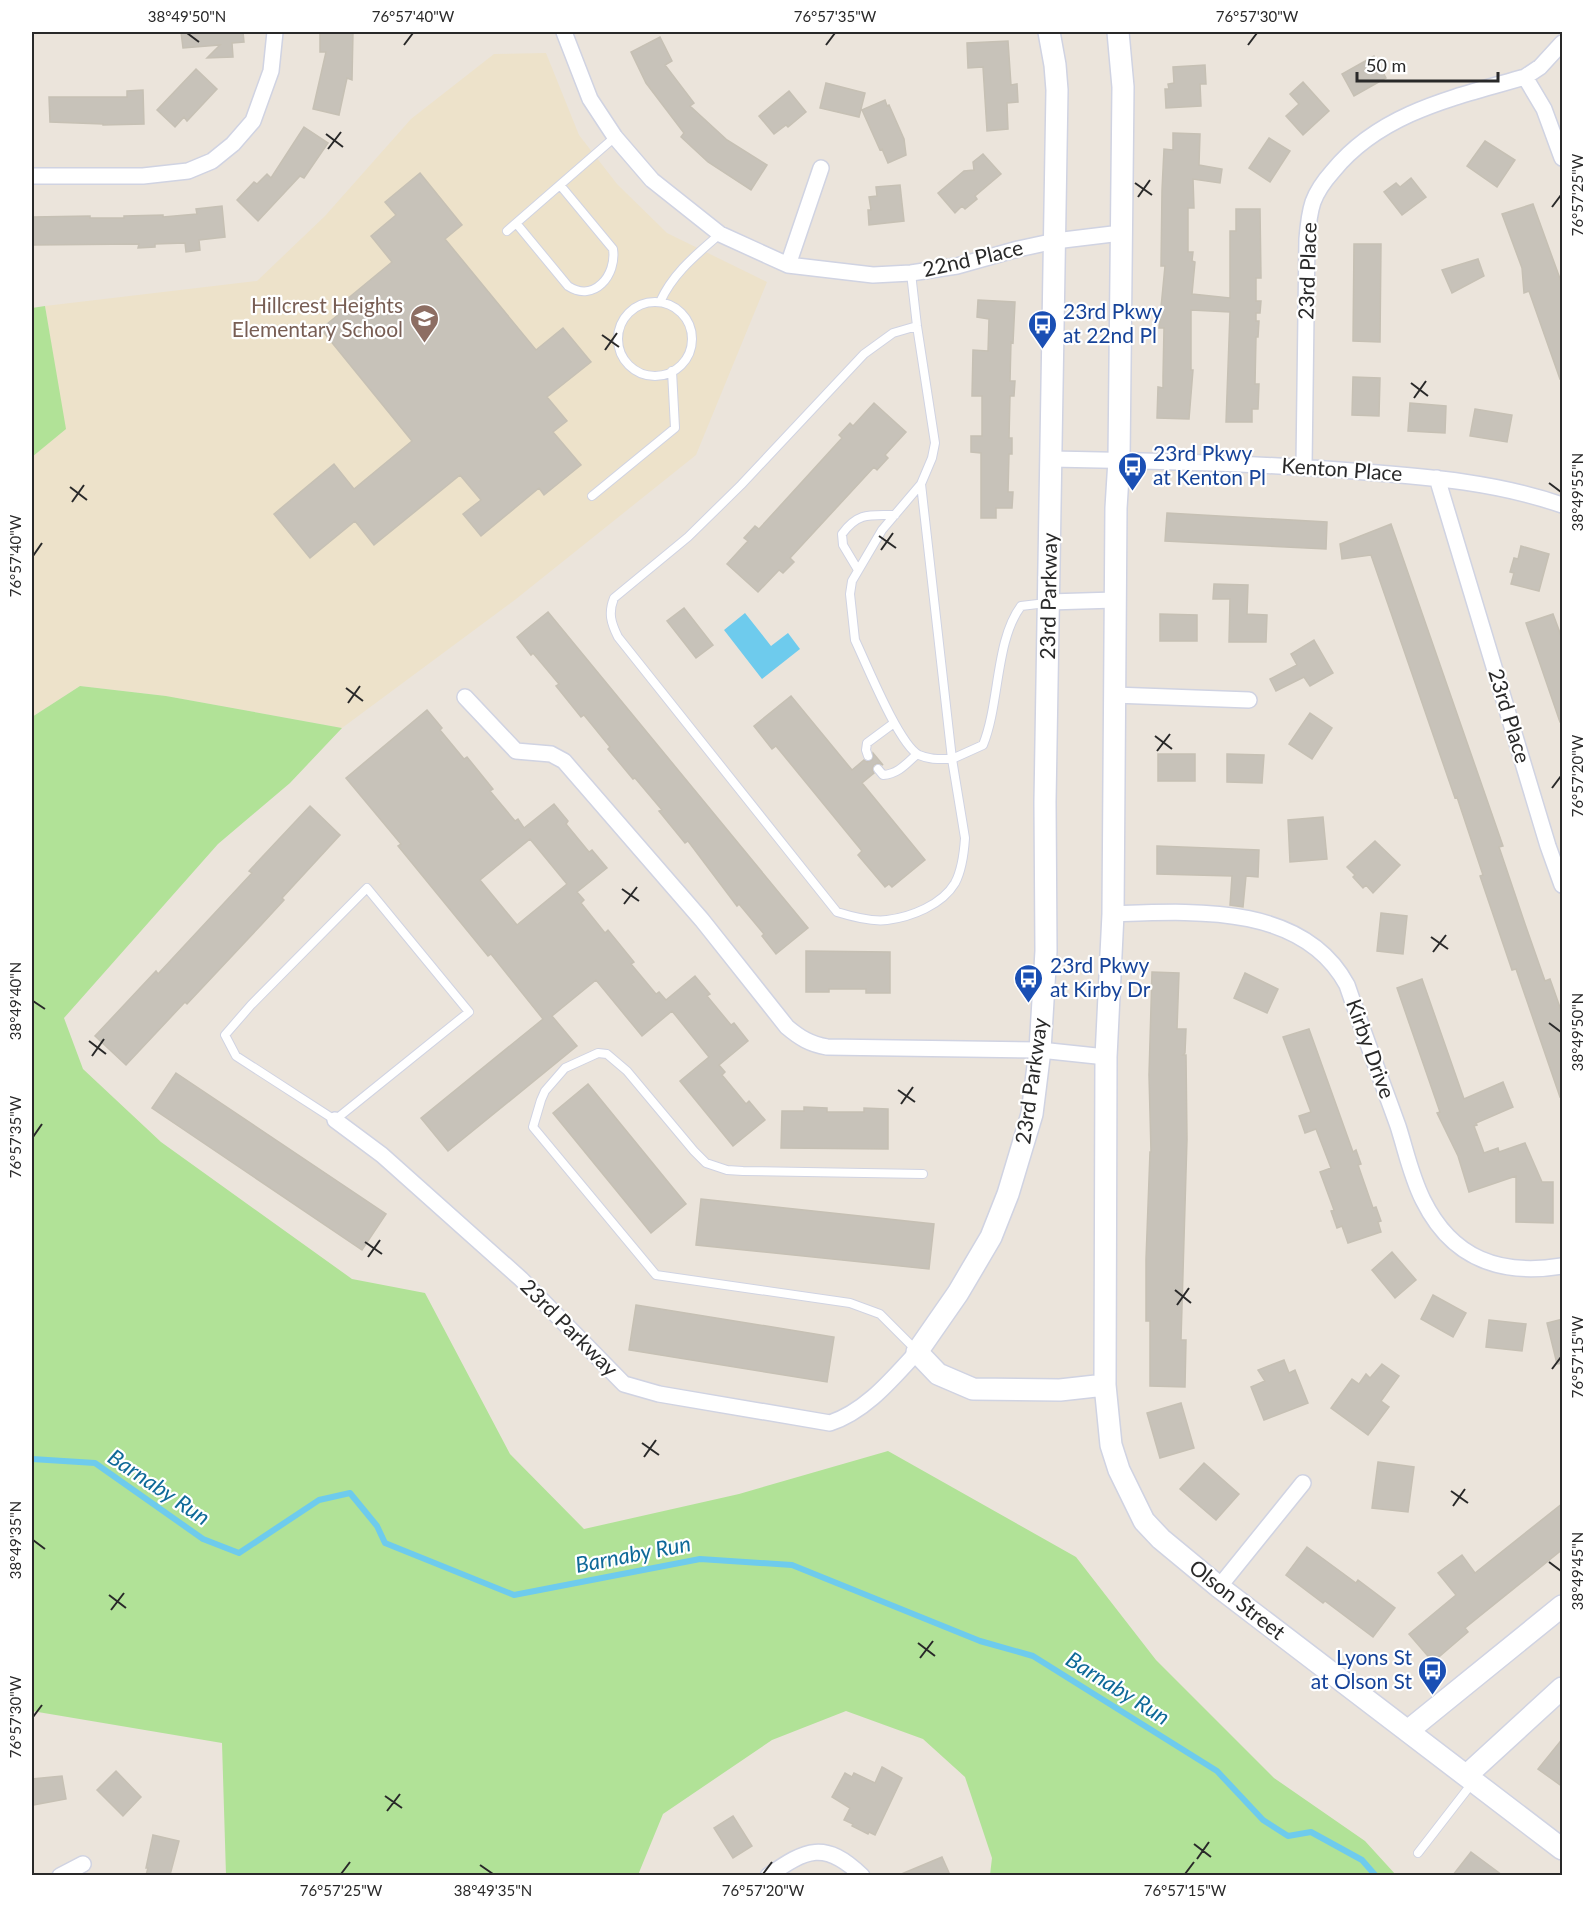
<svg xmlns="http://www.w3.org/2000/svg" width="1594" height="1907" viewBox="0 0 1594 1907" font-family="Lato,sans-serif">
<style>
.education{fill:#ede2ca}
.green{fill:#b1e297}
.water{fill:#6ecbed}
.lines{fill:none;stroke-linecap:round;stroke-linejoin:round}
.stream{stroke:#6ecbed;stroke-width:6}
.building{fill:#c7c2b9;stroke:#c6c0b4;stroke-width:1.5;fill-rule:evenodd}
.lane-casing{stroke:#d0d3e2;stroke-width:10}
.street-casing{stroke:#d0d3e2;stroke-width:18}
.secondary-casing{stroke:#d0d3e2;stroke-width:24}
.lane{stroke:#fff;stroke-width:8}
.street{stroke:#fff;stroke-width:15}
.secondary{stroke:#fff;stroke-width:21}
.ticks{fill:none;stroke:#292929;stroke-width:2}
.labels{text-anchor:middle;stroke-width:4.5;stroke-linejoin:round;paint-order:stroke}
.street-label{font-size:21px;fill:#292929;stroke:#fff}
.education-label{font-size:21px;fill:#785e54;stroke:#fff;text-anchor:end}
.transit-label{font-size:21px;fill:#164399;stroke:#fff;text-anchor:start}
.water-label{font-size:22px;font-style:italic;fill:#0e6998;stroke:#fff}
.neatline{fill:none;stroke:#292929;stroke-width:2}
.ticks-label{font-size:15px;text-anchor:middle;fill:#292929}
</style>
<rect width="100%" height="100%" fill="#ebe4db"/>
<path class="education" d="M546 53 579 135 617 184 667 233 767 282 696 455 516 599 342 728 166 696 80 686 32 717V457L65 428 45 306 257 281 325 216 411 119 494 54Z"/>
<path class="green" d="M45 306 66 429 32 457V308Z
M80 686 166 696 342 728 290 783 218 844 64 1018 83 1069 161 1142 352 1279 425 1293 510 1454 584 1529 739 1494 888 1451 1076 1557 1156 1660 1274 1778 1365 1841 1396 1875H990L992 1858 965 1777 923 1739 846 1711 772 1740 663 1814 638 1875H226L222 1743 32 1711V717Z"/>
<path class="water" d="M745 613 771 646 788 633 800 649 762 679 724 630Z"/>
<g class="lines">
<path class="stream" d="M32 1459 95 1463 203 1539 239 1553 319 1500 350 1493 377 1526 385 1543 514 1595 700 1559 792 1565 980 1641 1033 1656 1217 1771 1263 1820 1288 1836 1311 1832 1362 1860 1376 1876"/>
</g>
<path class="building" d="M181 32H243L244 42 232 43 233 57 207 58 220 45 183 48Z
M320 32H353L352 80 347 78 339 115 313 109 326 52H320Z
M660 37 672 61 665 65 694 103 690 106 727 140 767 165 751 190 708 162 681 137 684 133 646 83 631 52Z
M1008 41 1011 85 1017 84 1018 102 1007 103 1008 129 987 131 983 67 968 68 967 43Z
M1374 56 1386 78 1354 96 1342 74Z
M1205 65 1206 84H1200L1201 106 1166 108 1165 89H1169L1168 84 1174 83 1173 67Z
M196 69 217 89 187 121 184 117 175 127 157 110Z
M1303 82 1329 111 1303 135 1286 116 1299 104 1290 94Z
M826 83 865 93 859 117 820 108Z
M143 90 144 124 103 125V124L50 122 49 97H127V91Z
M789 91 806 112 788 127 786 125 774 134 759 116Z
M885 100 887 106 889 105 904 139 906 155 888 163 882 149 880 150 862 110Z
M304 127 328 143 304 178 300 176 258 221 237 200 254 182 257 184 267 174 271 178Z
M1173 133 1200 134 1199 165 1222 169 1220 183 1193 179 1194 208H1188V252H1193L1192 261 1195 262 1192 294 1230 298V231H1236V209H1260L1261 278H1256V301H1261L1260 313H1256V321H1259L1258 337H1256L1255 384H1259L1258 409H1252V422H1226L1230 312 1191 310V370H1193L1189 419 1157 418 1158 387 1163 388V376L1164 328H1159L1165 266H1161L1162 190 1164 149 1173 150Z
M1269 138 1290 151 1270 182 1249 168Z
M1485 141 1515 160 1497 187 1467 166Z
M983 154 1001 174 975 196 977 199 965 209 962 206 955 213 938 193 964 171 974 170 973 162Z
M420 173 462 225 445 239 536 350 563 328 591 362 547 397 567 421 553 432 581 465 544 495 539 488 481 536 463 514 481 500 460 475 374 545 355 521 310 558 274 514 334 464 354 489 412 441 321 329 339 314 335 309 392 262 371 236 396 215 385 202Z
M1411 178 1426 197 1402 215 1384 192 1396 183 1400 187Z
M900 185 904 221 869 225 868 210H871L869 197 877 196 876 187Z
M1533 204 1563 287V378L1560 379 1529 291 1524 293 1522 268 1502 214Z
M222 206 225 237 199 240 200 250 186 252 185 243 155 244V247L138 248 139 244 32 245V217L90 216V218H124V216L163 215V217L197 214 196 209Z
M1354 244H1381L1380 342 1353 341Z
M1478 259 1484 276 1452 293 1442 270Z
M978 300 1015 302 1013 343 1011 342 1010 381H1015L1014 396H1010L1009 438H1012V454H1009L1008 492H1013L1012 508H996V518H981V453L971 452V436H982V396H972L973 350 988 351 989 319 977 317Z
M1353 377 1380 378 1379 416 1352 415Z
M874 403 906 432 885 455 888 458 877 470 874 467 790 558 794 562 783 573 779 570 758 592 727 564 748 541 744 538 755 526 759 529 842 438 839 435 850 423 853 426Z
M1410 403 1446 406 1445 433 1408 431Z
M1475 409 1512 415 1507 442 1470 436Z
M1167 513 1327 522 1326 549 1165 541Z
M1391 524 1503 846 1499 847 1525 924 1545 981 1550 979 1563 1016V1096L1560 1097 1516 969 1512 970 1480 876 1483 875 1457 797 1455 798 1371 555 1342 559 1340 544Z
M1521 546 1549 554 1539 591 1511 584 1514 573 1510 572 1514 558 1518 559Z
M1214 584 1248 585 1247 614 1267 615 1266 642H1229L1230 599H1213Z
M684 608 713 645 696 658 667 621Z
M548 612 808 928 776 954 762 936 764 934 739 904 737 906 688 841 685 843 659 811 662 810 635 778 633 779 608 749 610 747 584 715 581 717 556 686 559 684 533 653 531 655 517 637Z
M1160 614 1197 615V641H1160Z
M1553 614 1563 641V722H1560L1526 623Z
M1314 640 1333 673 1310 686 1304 677 1276 691 1270 679 1297 665 1291 654Z
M791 696 852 770 864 760 867 762 872 760 873 753 883 765 878 763 874 765 872 769 874 773 862 783 925 860 892 887 889 884 885 887 858 855 862 851 776 746 772 749 754 726Z
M427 710 442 728 440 730 464 759 467 757 493 789 490 791 515 821 518 819 524 828 554 804 568 821 566 824 589 852 592 850 607 868 577 892 584 900 581 903 605 933 608 930 634 962 631 964 656 994 659 992 666 1000 695 976 710 994 707 996 731 1025 734 1023 748 1041 719 1065 725 1072 722 1075 746 1104 749 1101 765 1120 733 1146 680 1081 709 1057 672 1011 642 1036 596 980 552 1016 577 1046 448 1151 421 1118 543 1019 491 954 488 956 398 846 401 844 346 778ZM530 839 567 884 517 925 480 880Z
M1310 713 1332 728 1312 759 1289 744Z
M1158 754H1195V781H1158Z
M1227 754 1264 755 1262 783 1227 782Z
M310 806 340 835 282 898 284 900 261 925 187 1004 185 1002 126 1065 95 1036 156 971 158 974 252 873 249 871Z
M1323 817 1327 859 1290 862 1288 820Z
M1375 841 1400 865 1373 893 1366 885 1363 888 1353 877 1355 875 1347 867Z
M1157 846 1259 850 1258 877 1246 876 1243 907 1230 905 1232 876 1157 874Z
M1381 913 1407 916 1403 954 1377 951Z
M806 951 890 952V993H866V989H829V992H806Z
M1152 972 1179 973 1177 1029H1186L1185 1053 1183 1055H1186L1187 1139 1181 1340H1186L1185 1387 1150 1386V1321H1146V1259L1150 1152H1151L1149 1075Z
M1245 973 1278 989 1267 1013 1234 998Z
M1422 979 1464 1099 1503 1082 1513 1107 1476 1123 1477 1125 1474 1126 1484 1153 1498 1148 1499 1152 1525 1143 1542 1182H1553V1223L1516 1222V1176L1469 1192 1458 1156 1437 1113 1440 1112 1397 988Z
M1309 1029 1353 1152 1356 1150 1361 1164 1358 1165 1373 1208 1376 1207 1381 1221 1378 1222 1381 1232 1348 1243 1342 1226 1337 1228 1331 1211 1334 1210 1320 1172 1331 1168 1316 1129 1305 1133 1299 1116 1311 1112 1283 1037Z
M176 1073 386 1214 362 1250 152 1108Z
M588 1084 686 1204 651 1233 553 1113Z
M804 1107 827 1108V1112H864V1108L888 1109V1149L781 1148 782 1111H804Z
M701 1199 934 1224 929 1269 696 1245Z
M1392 1252 1416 1280 1395 1298 1372 1270Z
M1433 1295 1466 1313 1453 1337 1421 1319Z
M636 1305 834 1337 827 1382 629 1350Z
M1563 1319V1363L1557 1364 1547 1323Z
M1489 1320 1526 1324 1522 1351 1486 1347Z
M1284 1360 1289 1373 1295 1370 1308 1403 1264 1420 1251 1387 1265 1381 1258 1370Z
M1382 1364 1399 1376 1381 1401 1389 1407 1368 1435 1331 1408 1352 1379 1359 1384 1366 1374 1370 1378Z
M1181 1403 1194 1448 1160 1458 1147 1413Z
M1378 1462 1414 1467 1408 1512 1372 1508Z
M1204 1463 1239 1494 1216 1520 1180 1489Z
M1563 1503V1549L1465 1628 1468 1632 1433 1662 1409 1634 1456 1595 1438 1573 1462 1555 1475 1573Z
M1307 1547 1356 1583 1358 1580 1395 1608 1373 1637 1325 1601 1323 1603 1286 1575Z
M1563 1738V1787L1538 1769Z
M882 1767 902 1778 875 1835 869 1832 868 1834 852 1826 853 1824 844 1820 850 1808 832 1797 845 1773 852 1777 854 1773 875 1783Z
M116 1771 141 1797 123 1816 97 1790Z
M62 1776 66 1799 33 1805 32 1779Z
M733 1816 752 1846 733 1858 714 1828Z
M153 1835 179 1841 170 1875H146L148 1868H146Z
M1471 1852 1502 1875H1453Z
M942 1857 950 1875H899Z"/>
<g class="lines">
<defs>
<path id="lane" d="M516 223 568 286C594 303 617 275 613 249L560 185
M507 231 615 137
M911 273 917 326 935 443 932 458 921 484 952 759 983 745C1000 703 995 641 1021 606L1046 603
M660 302C673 273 696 255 720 234
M618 339a37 37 0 1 1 74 0a37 37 0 1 1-74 0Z
M917 326 893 333 864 354 741 485 688 537 614 598C608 613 611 623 618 637L837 912C853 917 871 922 887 920 911 917 942 905 955 883 962 870 964 853 965 838L952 759C941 759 930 760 919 755 899 745 866 663 855 640L850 594 852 581 882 530 921 484
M592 496 675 428 672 371
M858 570 843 545 842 534C858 512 870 515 895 515
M868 756 866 750 867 743 894 723
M878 769 883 775C898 774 906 764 917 754
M367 888 469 1012 335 1120 236 1056 225 1035 251 1005Z
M917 1351 880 1314 850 1303 656 1275 533 1127 541 1100 545 1091 565 1068 598 1053 607 1054 627 1071 694 1151 706 1163 727 1170 743 1171 923 1174
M1418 1853 1473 1782"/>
<path id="street" d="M564 32 590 99 615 137 652 180 720 234 788 265 873 275 911 273 957 266 1018 249 1055 241 1121 233
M1525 77 1544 109 1562 158
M32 176H143L188 171 212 161 233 144 253 121 271 71 275 32
M788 265 821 168
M1051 459C1156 461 1260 463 1365 472 1431 477 1499 483 1562 505
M1304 466 1307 239C1308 226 1309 214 1313 202 1317 191 1325 180 1333 171 1381 112 1456 97 1525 77L1540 67 1562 43
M1437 478 1548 846 1562 885
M1049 602 1115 600
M1114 695 1249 700
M465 697 516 751 551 754 564 761 702 920 787 1027C800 1038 810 1044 827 1047L1040 1050 1106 1057
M1113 914C1192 911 1303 903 1347 985 1363 1032 1381 1079 1398 1126 1406 1151 1411 1176 1423 1200 1452 1259 1500 1276 1562 1266
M335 1120 382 1155 521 1279 624 1384 659 1394 830 1423C866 1411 892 1379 917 1352
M1219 1587 1303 1483
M60 1876 83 1864
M768 1876C806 1849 825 1840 862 1876"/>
<path id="secondary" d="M1049 32 1055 65 1057 90 1045 802 1046 951 1040 1050 1032 1114 1008 1194 991 1237 958 1293 917 1352 938 1374 973 1389 1060 1390 1105 1385
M1118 32 1123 87 1119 460 1116 508 1113 914 1106 1057 1105 1385 1111 1445 1119 1470 1144 1521 1161 1539 1219 1587 1562 1849
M1409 1730 1562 1606
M1467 1775 1562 1688"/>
</defs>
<use href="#lane" class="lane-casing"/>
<use href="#street" class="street-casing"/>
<use href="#secondary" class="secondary-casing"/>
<use href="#lane" class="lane"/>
<use href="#street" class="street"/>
<use href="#secondary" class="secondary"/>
</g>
<path class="ticks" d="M187 33 199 42M404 45 413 33M826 45 835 33M1248 45 1257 33M326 134 343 147M328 149 341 132M1135 183 1152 195M1138 197 1150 180M1552 207 1561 195M602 335 619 347M605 350 617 333M1411 383 1428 396M1414 398 1426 381M1549 483 1561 492M70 487 87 500M72 502 84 485M879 536 896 548M881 550 893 533M33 556 42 543M346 688 363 701M348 703 360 686M1155 736 1172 749M1157 751 1170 734M1552 788 1561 776M622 889 639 901M624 904 637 887M1431 937 1448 949M1433 952 1446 935M33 1001 45 1009M1549 1023 1561 1032M89 1041 106 1054M92 1056 104 1039M898 1090 915 1102M901 1104 913 1087M33 1137 42 1124M365 1242 382 1254M368 1257 380 1240M1175 1290 1191 1303M1177 1305 1189 1288M1552 1369 1561 1357M642 1443 659 1455M644 1457 656 1440M1451 1491 1468 1503M1453 1506 1465 1489M33 1540 45 1549M1549 1562 1561 1571M109 1595 126 1608M111 1610 124 1593M918 1643 935 1656M920 1658 933 1641M33 1717 42 1705M385 1796 402 1808M387 1811 400 1794M1194 1844 1211 1857M1197 1859 1209 1842M480 1865 493 1874M341 1874 350 1862M763 1874 772 1862M1185 1874 1194 1862"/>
<defs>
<symbol id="school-pin" viewBox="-11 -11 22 30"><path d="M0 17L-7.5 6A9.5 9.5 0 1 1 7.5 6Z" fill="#8d6e63" stroke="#fff"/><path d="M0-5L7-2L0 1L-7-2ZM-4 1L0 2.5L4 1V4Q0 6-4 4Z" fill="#fff"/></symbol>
<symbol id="bus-pin" viewBox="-11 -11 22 30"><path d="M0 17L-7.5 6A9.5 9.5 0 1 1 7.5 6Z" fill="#1a4fb4" stroke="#fff"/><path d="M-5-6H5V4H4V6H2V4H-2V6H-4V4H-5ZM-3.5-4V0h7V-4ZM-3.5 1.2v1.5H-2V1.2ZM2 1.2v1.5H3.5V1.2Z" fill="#fff"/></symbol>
</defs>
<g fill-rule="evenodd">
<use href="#school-pin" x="408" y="302" width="33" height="45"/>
<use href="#bus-pin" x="1026" y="308" width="33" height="45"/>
<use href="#bus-pin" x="1116" y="450" width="33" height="45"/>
<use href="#bus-pin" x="1012" y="962" width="33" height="45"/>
<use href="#bus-pin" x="1416" y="1654" width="33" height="45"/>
</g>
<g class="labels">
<g class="street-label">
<text transform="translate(973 259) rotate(-13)" y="7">22nd Place</text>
<text transform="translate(1308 271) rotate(-88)" y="7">23rd Place</text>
<text transform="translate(1342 470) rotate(4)" y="7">Kenton Place</text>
<text transform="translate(1049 596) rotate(-89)" y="7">23rd Parkway</text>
<text transform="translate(1509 716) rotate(73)" y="7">23rd Place</text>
<text transform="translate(1370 1049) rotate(70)" y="7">Kirby Drive</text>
<text transform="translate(1032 1081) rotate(-82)" y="7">23rd Parkway</text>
<text transform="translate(569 1328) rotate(45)" y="7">23rd Parkway</text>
<text transform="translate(1237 1600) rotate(38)" y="7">Olson Street</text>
</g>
<g class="education-label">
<text x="403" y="313">Hillcrest Heights<tspan x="403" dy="24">Elementary School</tspan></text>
</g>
<g class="transit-label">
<text x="1063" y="319">23rd Pkwy<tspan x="1063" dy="24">at 22nd Pl</tspan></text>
<text x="1153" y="461">23rd Pkwy<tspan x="1153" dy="24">at Kenton Pl</tspan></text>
<text x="1050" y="973">23rd Pkwy<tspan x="1050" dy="24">at Kirby Dr</tspan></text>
<text x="1412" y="1665" text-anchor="end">Lyons St<tspan x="1412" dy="24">at Olson St</tspan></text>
</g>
<g class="water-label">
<text transform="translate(159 1487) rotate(34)" y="8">Barnaby Run</text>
<text transform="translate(633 1554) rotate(-11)" y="8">Barnaby Run</text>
<text transform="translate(1118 1688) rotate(32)" y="8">Barnaby Run</text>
</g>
</g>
<rect width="1594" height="1907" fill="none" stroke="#ffffff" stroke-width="66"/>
<path d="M1357 72v9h141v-9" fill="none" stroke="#292929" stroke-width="3"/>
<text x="1366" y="72" font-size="18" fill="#292929" stroke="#ffffff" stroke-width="4.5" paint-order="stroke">50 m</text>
<rect x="33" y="33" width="1528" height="1841" class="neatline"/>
<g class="ticks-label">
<text x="187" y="22">38°49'50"N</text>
<text x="413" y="22">76°57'40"W</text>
<text x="835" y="22">76°57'35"W</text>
<text x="1257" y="22">76°57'30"W</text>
<text transform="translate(1578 195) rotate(-90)" y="5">76°57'25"W</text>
<text transform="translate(1578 492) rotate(-90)" y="5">38°49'55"N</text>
<text transform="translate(16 556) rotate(-90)" y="5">76°57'40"W</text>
<text transform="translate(1578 776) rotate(-90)" y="5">76°57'20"W</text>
<text transform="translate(16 1001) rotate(-90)" y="5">38°49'40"N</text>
<text transform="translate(1578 1032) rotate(-90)" y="5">38°49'50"N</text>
<text transform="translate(16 1137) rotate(-90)" y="5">76°57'35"W</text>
<text transform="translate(1578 1357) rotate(-90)" y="5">76°57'15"W</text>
<text transform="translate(16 1540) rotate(-90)" y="5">38°49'35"N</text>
<text transform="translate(1578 1571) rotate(-90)" y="5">38°49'45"N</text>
<text transform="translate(16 1717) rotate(-90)" y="5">76°57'30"W</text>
<text x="341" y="1896">76°57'25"W</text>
<text x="493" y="1896">38°49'35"N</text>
<text x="763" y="1896">76°57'20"W</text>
<text x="1185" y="1896">76°57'15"W</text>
</g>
</svg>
